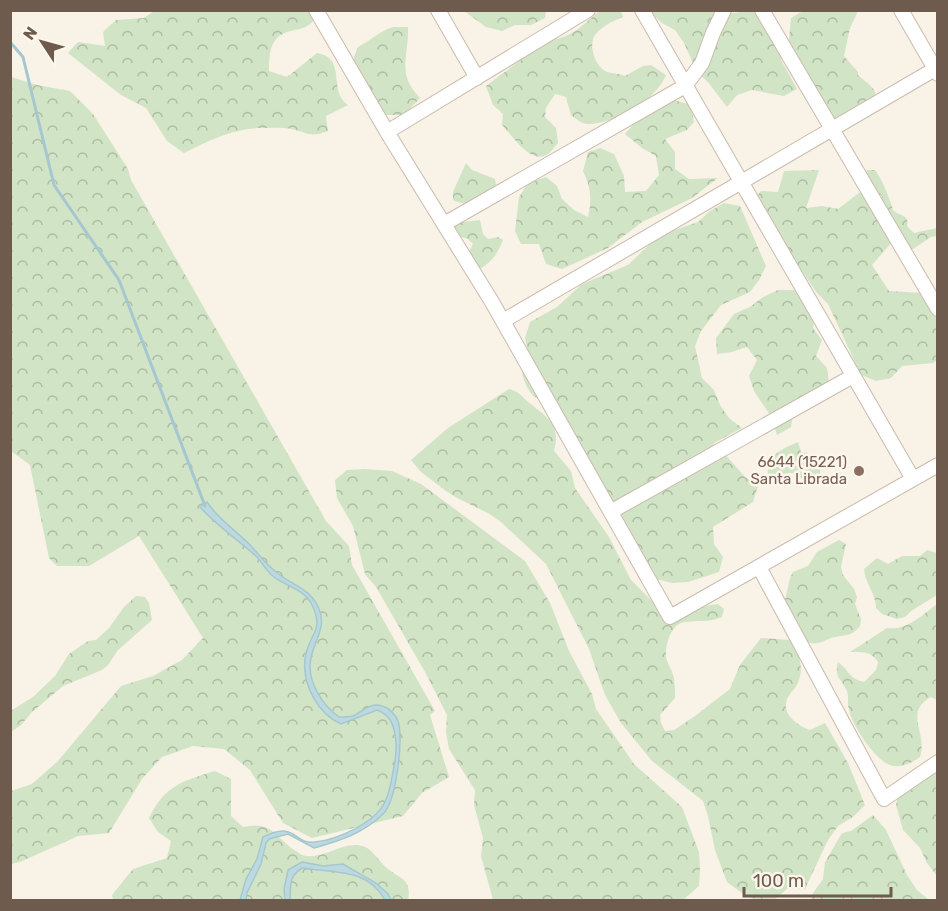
<svg xmlns="http://www.w3.org/2000/svg" width="948" height="911" viewBox="0 0 948 911" font-family="Rubik,sans-serif">
<style>
.forest{fill:url(#forest-crowns)}
.water{fill:#bdd9e0;stroke:#a5c7d0;stroke-width:1.5}
.lines{fill:none;stroke-linecap:round;stroke-linejoin:round}
.stream{stroke:#a5c7d0;stroke-width:3}
.minor-casing{stroke:#c9bbad;stroke-width:16}
.minor{stroke:#fff;stroke-width:14}
.education-dot{fill:#8d6e63;stroke:#fcf6eb;stroke-width:2}
.labels{text-anchor:middle;stroke-width:5;stroke-linejoin:round;paint-order:stroke}
.education-label{font-size:15px;fill:#785e54;stroke:#fcf6eb;text-anchor:end}
</style>
<defs>
<pattern id="forest-crowns" width="20" height="18" patternUnits="userSpaceOnUse" patternTransform="scale(1.5)"><rect width="20" height="18" fill="#d1e4c6"/><path d="M2 6a3 3 0 1 1 6 0M12 15a3 3 0 1 1 6 0" fill="none" stroke="#aebca3"/></pattern>
</defs>
<rect width="100%" height="100%" fill="#f9f2e6"/>
<path class="forest" d="M807 10 858 11 850 28 844 56 858 72V75C865 82 877 87 876 99L836 120H827L788 51 791 18 799 13Z
M154 11H318C310 38 286 23 274 42 269 50 269 62 269 71L287 77 317 53C348 59 327 90 348 105L326 116 328 131C311 138 308 133 292 129 282 127 269 128 259 128 232 129 208 141 184 153L167 141 146 108 121 95 68 53 78 42 105 46 103 32 116 20 144 18Z
M464 11H546L545 18 531 25H515L502 31 486 27Z
M599 11H621L623 17C613 21 602 26 595 35 588 45 595 67 607 72 613 74 619 73 625 76L643 66 651 65 666 75C657 99 615 124 588 124 582 124 576 119 571 115L566 97 555 94 546 108 545 117 556 128 558 143C555 146 552 151 548 154 531 166 512 135 502 125L503 114 493 105 486 86C505 71 525 59 542 41 570 39 579 29 599 11Z
M649 11H717L723 15C756 9 755 6 781 29L783 45 781 60 797 89 784 96 752 90 737 95 727 107 708 82 697 72 684 43 675 30 662 23Z
M393 27H408C409 56 396 74 420 98L404 115H384L352 62 358 47C370 41 380 31 393 27Z
M11 77 37 85 70 91 93 114 128 169 131 180 326 521 349 546 352 565 435 711 430 715 449 777 422 793 403 816 312 838 283 823 250 770 224 749 193 746 162 757 142 779 109 833 78 836 20 862 11 864V791L32 784 58 761 121 686 153 676 182 660 203 638 139 536 89 566H57L49 558 30 465 11 451Z
M674 100 691 105 694 122 687 130 665 139 675 152V169L689 179 718 178 692 198 642 222 608 248 562 269 546 264 539 244H521L515 231 519 197 528 183 546 177 557 186 562 199 574 210 588 217C592 199 591 188 583 171L588 152 600 148 614 154 624 176 625 192 646 191 659 175 656 156 642 148 625 134 645 111Z
M466 163 472 170 495 179 496 185C487 199 469 209 453 200V192Z
M819 170 806 208 822 206 838 209 864 189 893 241 872 265 889 291 921 293 937 298V360L933 363 902 366 891 378 876 381 861 375 828 304 817 293 798 265 775 243 754 199 761 191 778 192 784 171Z
M867 170H875C882 179 890 199 893 210 900 217 910 214 907 226L914 233 937 228V236L931 237 913 249H905L882 204V196L871 188 864 174Z
M724 203 740 206 766 266 759 280 750 292 721 305 701 331 695 346 702 378 714 390 720 405 729 418 742 428 714 443 709 458 723 452 745 477 758 486 753 502 713 527 714 544 723 557 719 572 688 582 672 583 656 579 643 569 620 510 597 487 555 404C533 399 529 395 522 374L530 360 525 338 530 322 557 307 582 284 628 265 652 242 666 233 698 222 710 211Z
M480 220 483 234 488 239 498 237 503 240C497 255 490 265 475 271L467 256 473 244 468 239 458 236 454 223Z
M778 290H796L810 298 816 312 813 328 822 340 816 356 827 368 829 384C803 394 795 399 791 427L777 435 772 418 754 391 749 376 757 360 747 347 732 352 717 354 716 338 734 314 750 307 763 297Z
M509 389C518 391 522 396 528 402 548 418 561 424 554 451L571 471 575 488 609 537 631 580 670 619C685 612 701 606 718 604L724 609 722 617C708 623 699 620 685 622 671 623 665 645 666 657 667 664 673 671 674 679 675 685 675 692 675 698L660 715 661 723 665 731 674 730 695 716 730 689 740 665 761 638 790 640C798 653 804 664 799 680 797 688 790 692 787 699 781 714 798 726 810 730L825 723 848 763 865 805 853 817 838 826 828 840 805 889 788 888 774 900H758L746 896 727 882 715 850 708 816 703 801 652 761 621 723 605 695 589 649 546 564 501 522 488 513 459 499 446 491 421 472 411 460 448 428Z
M798 442 801 452 807 453 821 467 819 480 809 483C803 481 799 473 792 473 782 472 780 479 768 475 765 456 782 449 798 442Z
M365 469 392 471 421 484 525 561 550 603 569 651 592 694 596 709 634 764 682 807 699 852 700 869 699 886 683 900H493L481 856 483 838 474 805 475 790 449 749 446 732 447 715 425 672 376 587 365 574 353 526 337 498 335 480 347 470Z
M839 540 846 544 841 567 843 575 854 589 857 597 855 604 861 619 860 626C852 636 847 635 835 637 829 638 824 642 817 643 798 647 790 616 783 603 789 592 787 582 793 572L808 566 817 552Z
M927 550 937 553V595L911 611 905 617 897 619 882 614 876 608C876 593 865 584 864 569L877 558 888 564 902 556H920Z
M136 596 145 597 149 603 152 620 118 650 108 665 102 670 63 686 32 712 21 725 11 732V713L12 710 33 697 55 676 69 654 88 641 96 640 109 628 124 607Z
M937 604V700L931 697C903 712 928 733 920 757 912 763 900 769 890 765 875 760 852 725 849 710 847 704 849 697 847 691 841 678 834 678 838 662 849 670 849 679 864 682L876 670 878 662C871 651 862 652 850 652L887 628C907 631 922 615 937 604Z
M937 765V876L927 863 920 848 903 830 896 805 898 797Z
M215 771 231 779V816L243 827C273 822 272 834 294 850 295 850 301 855 302 855 323 862 344 838 365 847 374 851 380 863 388 869 401 879 412 880 408 900H113L112 895 133 869 167 858 171 841 158 832 149 818C165 785 183 781 215 771Z
M873 815 886 830 907 875 917 890 929 900H811L813 893 823 879 825 862 842 833 851 831Z"/>
<path class="water" d="M207 502C218 519 235 530 249 544 258 553 265 563 275 571 291 586 309 586 319 609 327 626 314 641 311 658 306 680 322 705 339 717 343 717 349 717 353 716 362 712 370 702 382 706 388 707 396 715 398 721 404 738 396 802 383 814 364 833 339 841 314 848L288 834 269 839 266 843 261 864 247 893 246 900H240L246 879 257 859 263 837C297 820 293 845 315 842 337 840 375 823 385 802 390 793 397 755 396 743 395 729 392 715 377 710L341 724C318 714 302 684 305 659 308 633 326 632 311 603 303 589 286 586 274 577 266 571 262 562 256 556 237 539 217 526 200 507Z
M302 862 323 866 343 864 376 883 388 894 391 900H385C368 868 333 873 302 868 288 877 291 886 290 900H285L284 889 288 870Z"/>
<g class="lines">
<path class="stream" d="M10 42 23 57 54 185 119 280 205 506"/>
<defs>
<path id="minor" d="M316 10 387 132 492 302 670 617 938 465
M438 10 477 78
M642 10 913 479
M762 10 938 309
M901 10 938 74
M387 132 588 10
M444 224 685 86 702 63 713 33 724 10
M503 321 935 69
M612 511 853 376
M759 567 884 799 938 762"/>
</defs>
<use href="#minor" class="minor-casing"/>
<use href="#minor" class="minor"/>
</g>
<circle class="education-dot" cx="859" cy="471" r="6"/>
<g class="labels">
<g class="education-label">
<text x="847" y="467">6644 (15221)<tspan x="847" dy="17">Santa Librada</tspan></text>
</g>
</g>
<rect width="948" height="911" fill="none" stroke="#6f5b4e" stroke-width="24"/>
<g transform="translate(42 42) rotate(306)" stroke="#fcf6eb" stroke-width="4.5" paint-order="stroke">
<path d="M0-4.5L10 22L0 15L-10 22Z" fill="#6f5b4e"/>
<text y="-9" font-size="16" font-weight="bold" text-anchor="middle" fill="#6f5b4e">N</text>
</g>
<path d="M744 887v9h147v-9" fill="none" stroke="#6f5b4e" stroke-width="3"/>
<text x="753" y="887" font-size="18" fill="#6f5b4e" stroke="#fcf6eb" stroke-width="4.5" paint-order="stroke">100 m</text>
</svg>
